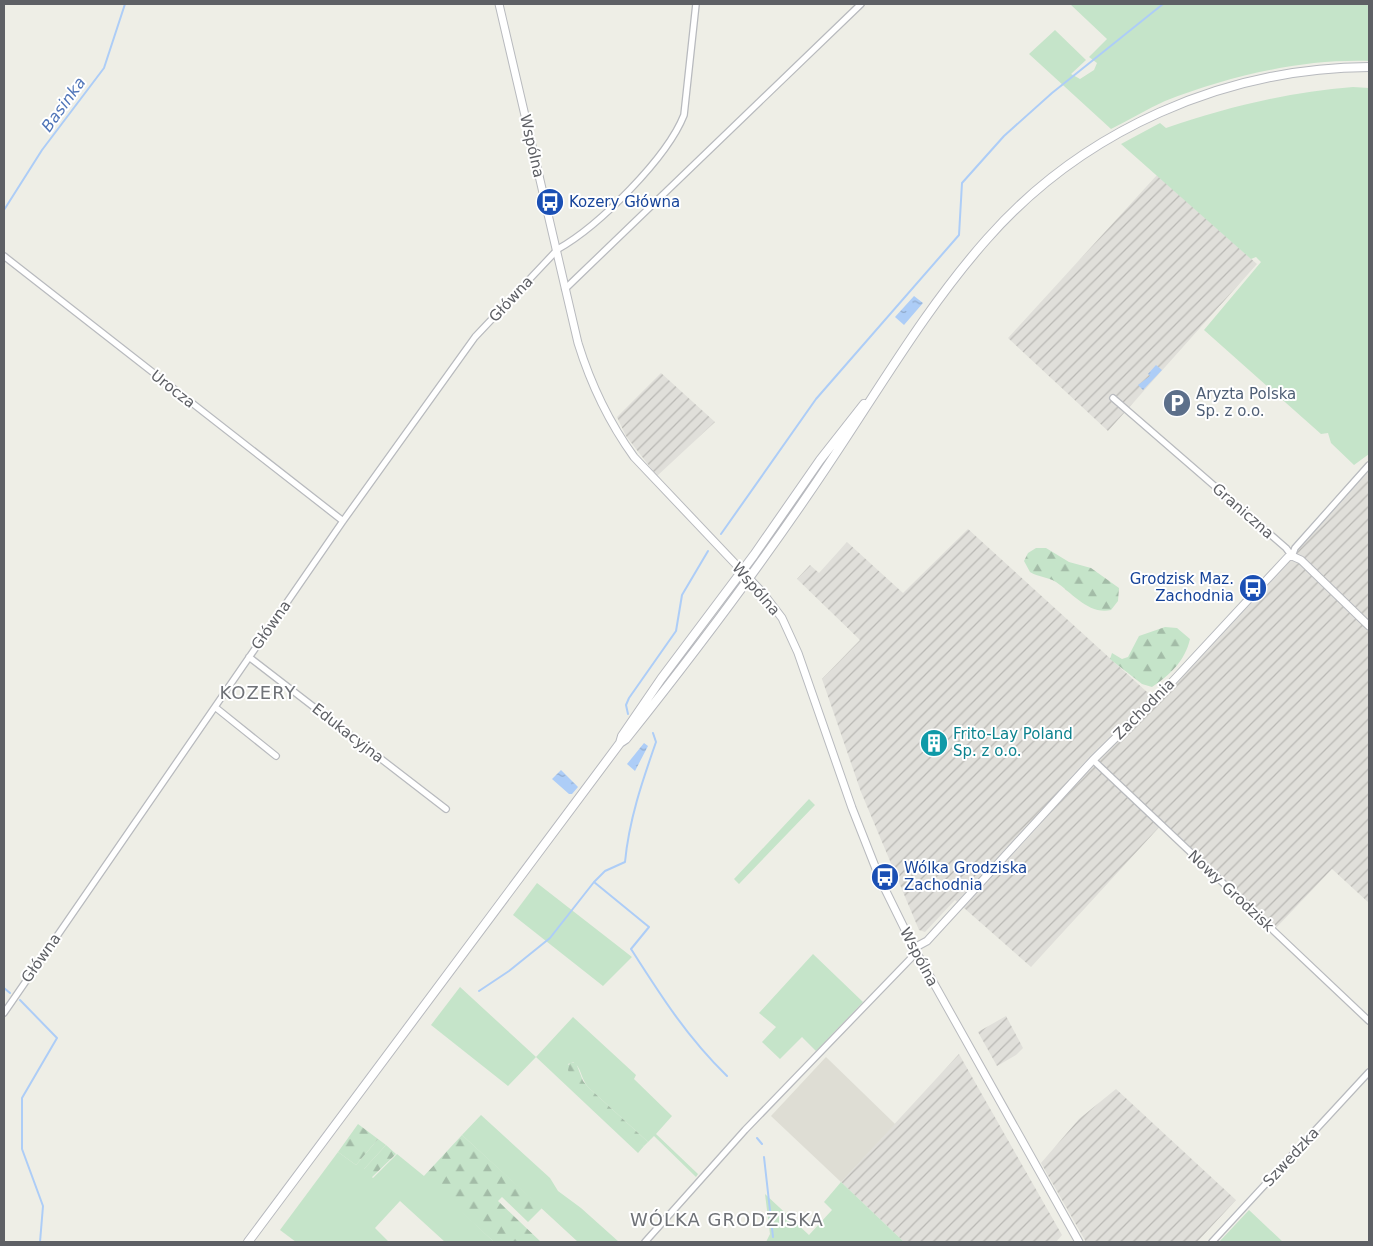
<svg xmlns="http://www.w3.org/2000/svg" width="1373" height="1246" viewBox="0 0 1373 1246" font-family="'DejaVu Sans',sans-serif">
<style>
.industrial{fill:url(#industrial-furrows)}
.education{fill:#deddd4}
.green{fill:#c5e4c9}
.forest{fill:url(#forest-firs)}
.water{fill:url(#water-ripples)}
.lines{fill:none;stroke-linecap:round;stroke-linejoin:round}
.stream{stroke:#adcdf7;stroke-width:2}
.minor-casing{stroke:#b8babe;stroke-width:8}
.tertiary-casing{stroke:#b8babe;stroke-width:9}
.secondary-casing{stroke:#b7b9be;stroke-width:10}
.minor{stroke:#fff;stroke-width:5.5}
.tertiary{stroke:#fff;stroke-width:7}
.secondary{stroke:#fff;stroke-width:8}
.labels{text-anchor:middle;stroke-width:4;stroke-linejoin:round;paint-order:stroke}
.street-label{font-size:15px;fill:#5e6065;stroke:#fff}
.transit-label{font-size:15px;fill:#164399;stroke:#fff;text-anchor:start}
.service-label{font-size:15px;fill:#4e5e75;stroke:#fff;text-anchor:start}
.culture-label{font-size:15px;fill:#0d838f;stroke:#fff;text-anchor:start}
.water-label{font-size:16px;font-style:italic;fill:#5176b9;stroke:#fff}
.quarter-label{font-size:18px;letter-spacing:1px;fill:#6f7277;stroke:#fff}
</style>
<defs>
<pattern id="industrial-furrows" width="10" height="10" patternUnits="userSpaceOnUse" patternTransform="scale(1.25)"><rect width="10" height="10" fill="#e0dfda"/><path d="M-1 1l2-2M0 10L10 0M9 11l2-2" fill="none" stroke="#b9b8b4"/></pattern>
<pattern id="forest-firs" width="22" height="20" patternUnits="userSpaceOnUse" patternTransform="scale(1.25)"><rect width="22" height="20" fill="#c5e4c9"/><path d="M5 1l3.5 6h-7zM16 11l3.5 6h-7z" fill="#a3bca7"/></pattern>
<pattern id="water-ripples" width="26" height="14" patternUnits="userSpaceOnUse" patternTransform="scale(1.25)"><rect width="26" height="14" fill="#adcdf7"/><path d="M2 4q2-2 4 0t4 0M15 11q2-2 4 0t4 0" fill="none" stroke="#90aacc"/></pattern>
</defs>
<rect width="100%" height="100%" fill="#eeeee6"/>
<path class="industrial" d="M1157 175 1257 264 1108 431 1008 338Z
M661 373 715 422 657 476 626 436 617 417Z
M1369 471V903L1332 869 1274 930 1163 823 1031 967 955 900 925 932 919 930 861 792 822 679 860 640 797 579 810 565 819 573 847 542 903 593 968 529 1158 702Z
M1006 1016 1023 1048 1016 1055 997 1066 978 1032Z
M959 1054 1062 1235 1056 1242H904L841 1182Z
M1116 1089 1236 1200 1197 1242H1086L1041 1163 1079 1119Z"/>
<path class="education" d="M826 1057 895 1124 841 1182 771 1116Z"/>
<path class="green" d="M1070 4H1369V61C1300 59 1229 76 1165 101 1147 109 1129 120 1111 129L1029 54 1055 30 1086 60 1071 74 1080 79 1094 70 1097 63 1089 57 1107 39Z
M1353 87 1369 88V454L1354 465 1331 443 1328 433 1321 434 1204 330 1261 262 1256 257 1251 259 1121 144 1160 123 1166 128C1228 107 1288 92 1353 87Z
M809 799 815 805 739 884 734 879Z
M537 883 632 957 603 986 513 915Z
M813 954 863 1002 816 1051 802 1037 780 1059 762 1042 776 1027 759 1013Z
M460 987 536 1057 573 1017 636 1075 634 1079 672 1116 656 1134 698 1174 696 1177 654 1136 648 1142 588 1087C581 1079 581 1066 573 1062L568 1064 630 1137 644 1146 638 1153 536 1057 508 1086 431 1025Z
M481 1115 550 1178 558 1191 581 1208 619 1242H578L462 1135Z
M378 1139 386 1145 364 1169 373 1178 397 1154 424 1176 494 1242H445L400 1201 375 1228 389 1242H296L280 1230 338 1152 356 1165Z
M841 1182 904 1242H766L770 1234 765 1194 809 1235 832 1210 824 1202Z
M1249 1210 1283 1242H1219Z"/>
<path class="forest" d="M1036 548H1046L1069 562 1091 568 1119 588 1118 601 1111 610C1089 615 1072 593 1056 582 1048 577 1038 577 1030 572L1024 561 1028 553Z
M1165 627 1177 628 1190 639C1185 661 1170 675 1152 687L1142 684 1110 659 1112 653 1122 659 1128 657 1139 636Z
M570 1062 576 1063 583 1081 588 1087 648 1142 644 1146C626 1139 573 1088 568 1070Z
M358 1124 378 1139 356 1165 338 1152Z
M462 1135 542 1208 528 1222 502 1197 498 1201 541 1242H494L423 1177Z
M386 1145 396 1154 370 1179 363 1172 364 1169Z"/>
<path class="water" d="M914 296 923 303 904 325 895 317Z
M1156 365 1162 370 1143 390 1138 385 1150 376 1148 374Z
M644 743 648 746 635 771 627 764Z
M561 770 578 787 572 794H569L552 779Z"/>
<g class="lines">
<path class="stream" d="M4 210 42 150 104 68 125 4
M721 534 816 399 959 235 962 183 1004 136 1052 93 1163 4
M628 714 626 705 629 698 676 631 682 595 708 551
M653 733 656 742C642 782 629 820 625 862L605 871 594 882 649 927 631 949C661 996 687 1037 727 1076
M4 988 10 993
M479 991 509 971 550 938 594 882
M20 1000 57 1038 22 1098V1149L43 1206 40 1242
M757 1138 762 1144
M764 1157 773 1237"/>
<defs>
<path id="minor" d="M4 256 343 521
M565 289 861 4
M1113 398 1286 548 1292 556
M1292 556 1295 548 1369 465
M249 657 446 809
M215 707 276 756
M1093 760 1369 1021
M4 1013 343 521 475 337 558 249C599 226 667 158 684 115L696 4
M645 1242 745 1130 916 953
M1212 1242 1369 1072"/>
<path id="tertiary" d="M499 4 578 343C591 385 608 421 634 457L762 592 782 618 798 653 852 808 880 879 914 948 1079 1242
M914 948 927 941 1093 760 1171 683 1288 557 1292 556 1301 560 1369 626"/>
<path id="secondary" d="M620 743 626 739C696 651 764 561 826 468 878 391 925 309 987 239 1083 130 1224 68 1369 67
M248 1242 620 743 622 736 661 679 754 555 820 460 864 404"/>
</defs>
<use href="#minor" class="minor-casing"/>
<use href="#tertiary" class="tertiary-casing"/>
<use href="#secondary" class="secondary-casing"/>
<use href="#minor" class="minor"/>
<use href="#tertiary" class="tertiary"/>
<use href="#secondary" class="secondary"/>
</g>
<defs>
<symbol id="bus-disc" viewBox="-11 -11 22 22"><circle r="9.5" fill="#1a4fb4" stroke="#fff"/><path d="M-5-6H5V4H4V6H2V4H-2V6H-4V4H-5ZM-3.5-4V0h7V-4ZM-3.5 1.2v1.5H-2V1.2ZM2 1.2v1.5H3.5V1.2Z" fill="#fff"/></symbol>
<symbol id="parking-disc" viewBox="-11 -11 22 22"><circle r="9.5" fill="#5c6f8a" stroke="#fff"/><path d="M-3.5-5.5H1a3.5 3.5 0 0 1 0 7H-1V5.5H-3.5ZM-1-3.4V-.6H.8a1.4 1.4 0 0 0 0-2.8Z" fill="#fff"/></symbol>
<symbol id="building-disc" viewBox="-11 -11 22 22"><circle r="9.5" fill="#0f9aa8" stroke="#fff"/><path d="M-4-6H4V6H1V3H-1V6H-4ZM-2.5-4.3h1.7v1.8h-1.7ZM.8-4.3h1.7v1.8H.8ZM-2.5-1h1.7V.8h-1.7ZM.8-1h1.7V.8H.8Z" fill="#fff"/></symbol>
</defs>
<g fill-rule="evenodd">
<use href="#bus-disc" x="534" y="186" width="32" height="32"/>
<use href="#parking-disc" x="1161" y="387" width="32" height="32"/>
<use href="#bus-disc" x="1237" y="572" width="32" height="32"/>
<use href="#building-disc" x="918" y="727" width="32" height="32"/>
<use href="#bus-disc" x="869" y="861" width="32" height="32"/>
</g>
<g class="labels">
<g class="street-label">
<text transform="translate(532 146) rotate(77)" y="5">Wspólna</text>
<text transform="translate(511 299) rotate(-47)" y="5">Główna</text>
<text transform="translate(173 389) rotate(38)" y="5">Urocza</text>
<text transform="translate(1243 511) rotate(41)" y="5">Graniczna</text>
<text transform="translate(756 589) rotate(49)" y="5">Wspólna</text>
<text transform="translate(271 625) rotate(-55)" y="5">Główna</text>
<text transform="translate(1144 709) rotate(-45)" y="5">Zachodnia</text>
<text transform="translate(348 733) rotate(38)" y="5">Edukacyjna</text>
<text transform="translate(1231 891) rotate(43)" y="5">Nowy Grodzisk</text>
<text transform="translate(919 957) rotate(62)" y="5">Wspólna</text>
<text transform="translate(41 958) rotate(-55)" y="5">Główna</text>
<text transform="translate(1291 1157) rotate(-47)" y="5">Szwedzka</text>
</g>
<g class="transit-label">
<text x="569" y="207">Kozery Główna</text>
<text x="1234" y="584" text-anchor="end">Grodzisk Maz.<tspan x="1234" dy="17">Zachodnia</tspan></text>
<text x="904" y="873">Wólka Grodziska<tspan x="904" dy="17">Zachodnia</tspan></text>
</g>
<g class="service-label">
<text x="1196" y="399">Aryzta Polska<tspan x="1196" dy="17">Sp. z o.o.</tspan></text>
</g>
<g class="culture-label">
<text x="953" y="739">Frito-Lay Poland<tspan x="953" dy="17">Sp. z o.o.</tspan></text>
</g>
<g class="water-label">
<text transform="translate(63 104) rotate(-54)" y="6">Basinka</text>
</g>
<g class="quarter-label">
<text x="258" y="699">KOZERY</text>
<text x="727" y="1226">WÓLKA GRODZISKA</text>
</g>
</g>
<rect width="1373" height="1246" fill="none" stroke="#5e6065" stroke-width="10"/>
</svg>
